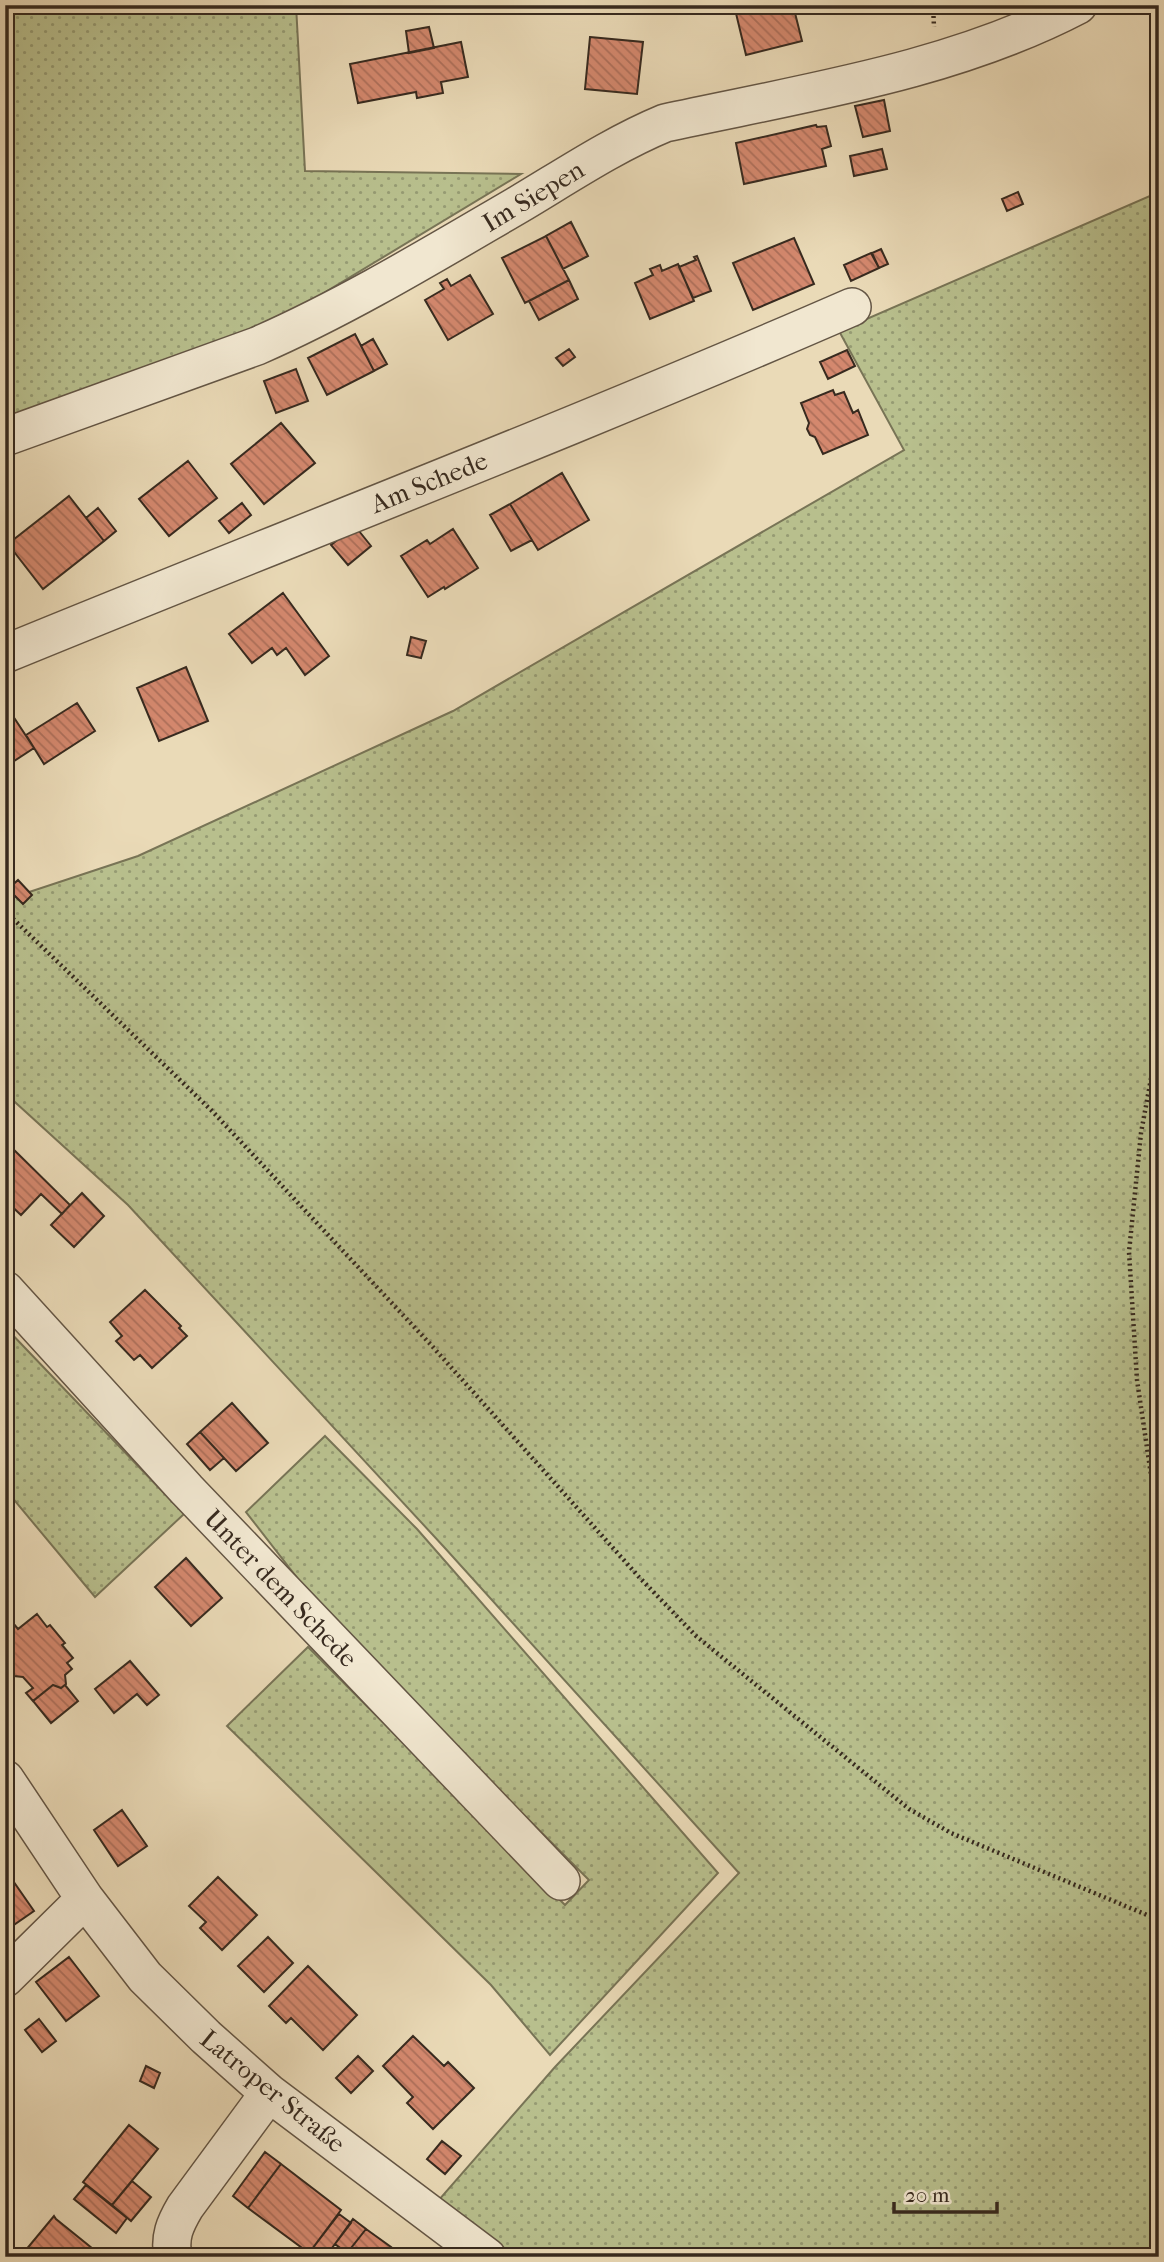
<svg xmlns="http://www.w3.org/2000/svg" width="1164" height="2262" viewBox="0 0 1164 2262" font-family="'IM FELL French Canon',serif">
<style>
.grass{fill:url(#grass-dots);stroke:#787456;stroke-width:2}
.building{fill:url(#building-back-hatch);stroke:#372a1f;stroke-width:2}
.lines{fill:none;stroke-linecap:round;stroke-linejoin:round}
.street-casing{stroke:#645645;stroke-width:40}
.path{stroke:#372a1f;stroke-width:4.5;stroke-dasharray:2 3.5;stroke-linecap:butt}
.street{stroke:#f1e7d0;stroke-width:37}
.labels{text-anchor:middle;stroke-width:5;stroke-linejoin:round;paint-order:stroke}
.street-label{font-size:26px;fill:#372a1f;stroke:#f1e7d0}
</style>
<defs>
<pattern id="grass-dots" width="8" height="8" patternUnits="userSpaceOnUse" patternTransform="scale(1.75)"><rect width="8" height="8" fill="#b8bf8d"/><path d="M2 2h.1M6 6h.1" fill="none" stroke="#969b73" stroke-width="1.8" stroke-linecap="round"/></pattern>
<pattern id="building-back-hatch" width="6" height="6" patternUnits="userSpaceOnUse" patternTransform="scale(1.75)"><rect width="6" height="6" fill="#d4886e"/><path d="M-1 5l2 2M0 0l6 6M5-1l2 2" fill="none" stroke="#ad6f5a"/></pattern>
</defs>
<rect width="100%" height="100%" fill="#eadab7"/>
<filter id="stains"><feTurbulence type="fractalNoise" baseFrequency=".00286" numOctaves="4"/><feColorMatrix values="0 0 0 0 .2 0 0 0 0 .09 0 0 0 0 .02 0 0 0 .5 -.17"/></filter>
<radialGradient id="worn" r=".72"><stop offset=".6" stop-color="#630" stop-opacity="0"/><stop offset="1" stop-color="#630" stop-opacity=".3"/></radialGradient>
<path class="grass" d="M5 5H296L305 171 521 174 251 337 5 421Z
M1159 192V2257H506L437 2202 555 2067 739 1873 444 1547 128 1205 5 1093V900L138 856 453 711 904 450 839 331Z
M5 1327 184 1514 95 1597 5 1489Z
M325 1436 417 1529 718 1873 550 2055 491 1985 227 1726 308 1647 565 1905 589 1880 333 1624 246 1512Z"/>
<path class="building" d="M734 5H793L802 41 746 55Z
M429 27 434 48 409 53 406 31Z
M590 37 643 42 637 94 585 89Z
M461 42 468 77 441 82 443 93 417 98 416 92 358 103 350 64Z
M884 100 890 131 863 137 855 106Z
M816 125 817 127 826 126 831 146 822 149 826 166 744 184 736 143Z
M882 149 887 169 854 176 850 156Z
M1018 192 1023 204 1007 211 1002 199Z
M571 222 588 256 563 269 546 236Z
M546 236 569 280 525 303 502 258Z
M794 238 814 284 753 310 733 263Z
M881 249 888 264 879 268 872 253Z
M871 253 879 268 851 281 844 265Z
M697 256 711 291 693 298 679 267 696 260 694 257Z
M678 264 694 301 650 319 635 283 653 275 650 269 660 265 662 271Z
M470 275 493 314 448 340 425 300 444 289 440 283 447 279 451 286Z
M569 280 578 299 539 320 529 301Z
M355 334 374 371 327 395 308 358Z
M373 339 387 364 374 371 361 346Z
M569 349 575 357 563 366 556 358Z
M847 350 855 366 828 379 820 362Z
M296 369 308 401 276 413 264 381Z
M833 390 835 395 844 392 853 413 858 410 868 435 823 454 815 437 810 435 807 429 809 423 801 403Z
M281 423 315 463 264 504 231 464Z
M188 461 217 498 169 536 139 499Z
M562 473 589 520 538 550 510 504Z
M69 496 104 541 43 589 8 544Z
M242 503 251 515 229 533 219 521Z
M510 504 532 540 511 551 490 515Z
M98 508 116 531 104 541 86 518Z
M355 526 371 546 348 565 331 545Z
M453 529 478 568 445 589 444 587 428 597 401 556 427 540 430 544Z
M283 593 329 656 305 675 286 648 277 655 272 648 252 663 229 634Z
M411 637 426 641 421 658 407 655Z
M186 667 208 721 159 741 137 688Z
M77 703 95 731 44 764 26 735Z
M9 710 34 748 5 767V712Z
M18 880 32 895 23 904 8 889Z
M5 1141 70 1205 62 1214 41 1194 21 1215 5 1200Z
M82 1193 104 1216 74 1247 51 1225Z
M145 1290 181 1326 179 1328 187 1336 152 1368 140 1355 134 1360 116 1341 122 1336 110 1322Z
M232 1403 268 1443 236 1471 200 1432Z
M200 1432 224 1458 210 1470 187 1444Z
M186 1558 222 1598 191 1626 155 1587Z
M37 1614 47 1627 50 1625 65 1643 62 1645 73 1658 67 1663 72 1669 65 1675 66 1684 61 1688 53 1685 33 1701 26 1693 33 1688 23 1677 14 1676 7 1668 5 1630 13 1623 18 1629Z
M130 1661 159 1695 147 1705 137 1694 114 1713 95 1689Z
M53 1685 61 1688 65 1685 78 1701 51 1723 33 1701Z
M122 1810 147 1846 118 1866 94 1830Z
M9 1875 34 1911 5 1931V1877Z
M218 1877 257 1915 222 1950 200 1928 206 1922 189 1906Z
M268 1937 293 1963 264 1992 238 1966Z
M69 1957 99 1996 66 2021 36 1982Z
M308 1966 357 2015 323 2050 291 2018 286 2023 269 2006Z
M39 2019 56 2041 42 2052 25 2030Z
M413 2036 444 2066 448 2062 474 2088 433 2129 407 2103 413 2097 383 2066Z
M358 2056 373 2071 351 2093 336 2078Z
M146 2066 160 2073 154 2088 140 2081Z
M129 2125 158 2149 112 2205 83 2182Z
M442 2141 461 2156 445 2174 427 2159Z
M265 2152 281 2164 248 2208 233 2196Z
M281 2164 341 2210 309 2253 248 2208Z
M132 2181 151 2197 131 2221 112 2205Z
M86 2185 127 2218 116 2233 74 2199Z
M339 2214 351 2223 325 2257H313L309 2253Z
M54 2216 56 2219 103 2257H20Z
M353 2219 366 2229 347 2253 335 2244Z
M366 2229 391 2247 384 2257H352L347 2253Z"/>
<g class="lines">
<defs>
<path id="street" d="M5 437 257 346C346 307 432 255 516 206 565 177 612 145 665 123 803 93 952 71 1078 5
M5 654C288 538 572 429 852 307
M5 1290 187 1490 561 1881
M5 1779 85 1899 145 1977 206 2037 269 2093 487 2257
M5 1978 85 1899
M173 2257C169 2237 175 2224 185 2207L269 2093"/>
</defs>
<use href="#street" class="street-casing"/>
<path class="path" d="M933 5 934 27
M5 911 213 1112 432 1346 639 1577 696 1636 909 1809 951 1833 1159 1920
M1159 1035 1141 1133 1129 1252 1137 1380 1159 1529"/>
<use href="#street" class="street"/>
</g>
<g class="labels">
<g class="street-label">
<text transform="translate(533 196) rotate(-31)" y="9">Im Siepen</text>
<text transform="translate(429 482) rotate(-22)" y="9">Am Schede</text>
<text transform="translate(281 1588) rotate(46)" y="9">Unter dem Schede</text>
<text transform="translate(273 2091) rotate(39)" y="9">Latroper Straße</text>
</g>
</g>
<rect width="1164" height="2262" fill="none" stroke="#eadab7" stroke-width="28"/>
<rect x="7" y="7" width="1150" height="2248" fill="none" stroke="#372a1f" stroke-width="3.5"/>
<rect x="14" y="14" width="1136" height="2234" fill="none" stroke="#372a1f" stroke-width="2"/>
<path d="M894 2202v10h103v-10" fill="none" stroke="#372a1f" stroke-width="3.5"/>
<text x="905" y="2202" font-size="21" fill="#372a1f" stroke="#f1e7d0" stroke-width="5" paint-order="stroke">20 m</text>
<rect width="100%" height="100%" filter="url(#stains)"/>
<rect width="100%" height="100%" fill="url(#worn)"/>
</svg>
